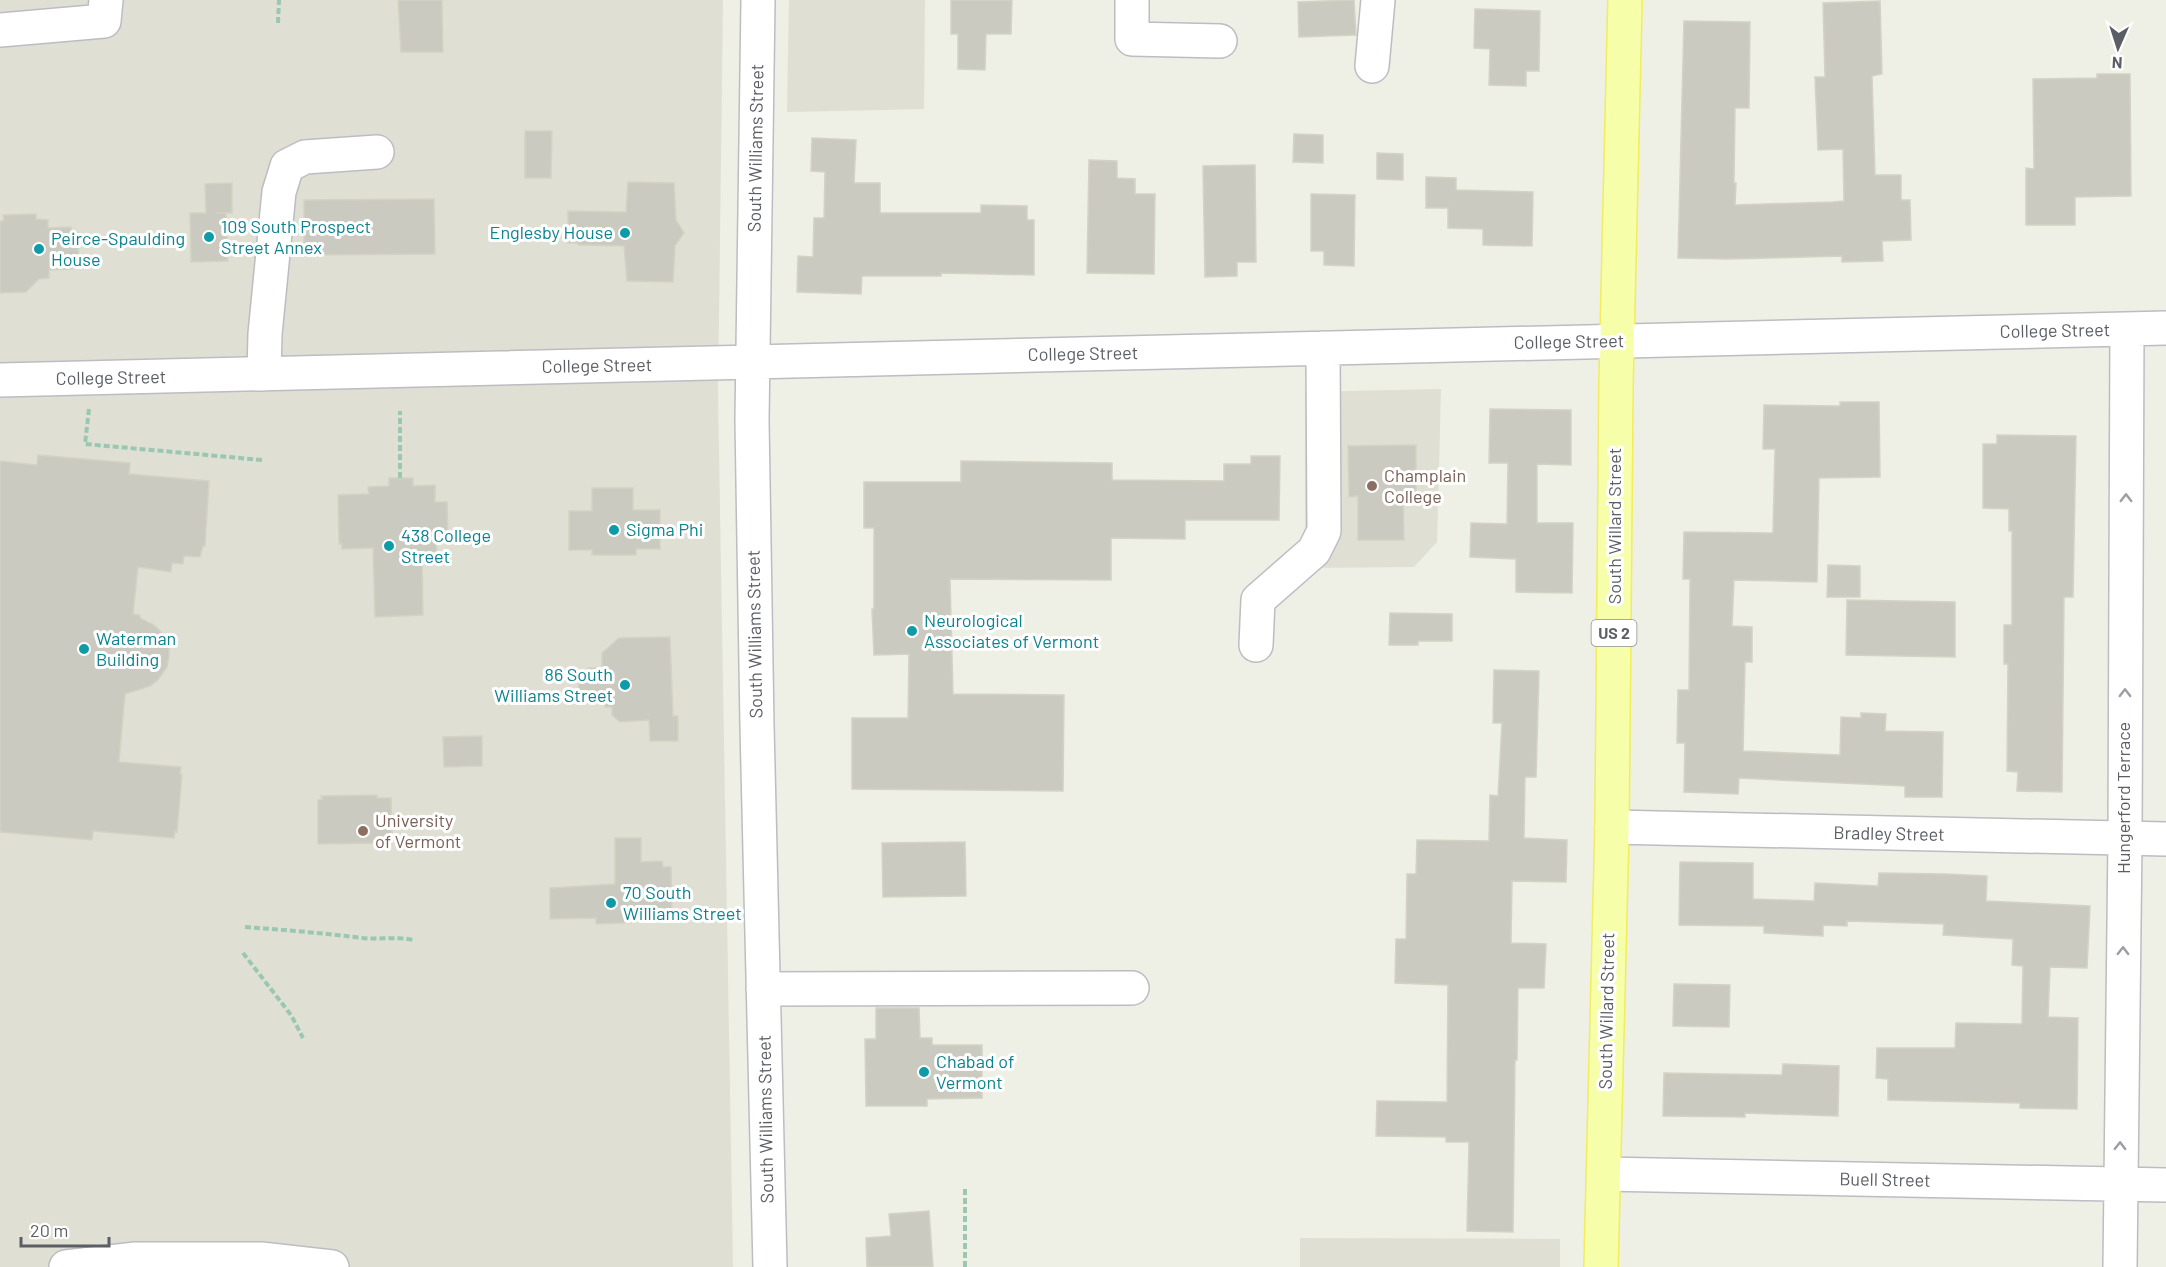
<svg xmlns="http://www.w3.org/2000/svg" width="2166" height="1267" viewBox="0 0 2166 1267" font-family="Barlow,sans-serif">
<style>
.education{fill:#dfdfd3}
.building{fill:#cacac1;stroke:#d4d3c3;stroke-width:1.5}
.lines{fill:none;stroke-linecap:round;stroke-linejoin:round}
.minor-casing{stroke:#bcbdc3;stroke-width:36}
.major-casing{stroke:#f1ed5c;stroke-width:36}
.path{stroke:#9ac7b2;stroke-width:4;stroke-dasharray:6 3;stroke-linecap:butt}
.minor{stroke:#fff;stroke-width:33}
.major{stroke:#f7feaa;stroke-width:33}
.oneway{stroke:#9d9ea3}
.culture-dot{fill:#0f9aa8;stroke:#fff;stroke-width:2}
.education-dot{fill:#8d6e63;stroke:#fff;stroke-width:2}
.labels{text-anchor:middle;stroke-width:6;stroke-linejoin:round;paint-order:stroke}
.shield{fill:#fff;stroke:#8d8e93;stroke-width:1.5}
.shield-label{font-size:16px;font-weight:bold;fill:#5c5e65}
.street-label{font-size:18px;fill:#5c5e65;stroke:#fff}
.culture-label{font-size:18px;fill:#0d838f;stroke:#fff;text-anchor:start}
.education-label{font-size:18px;fill:#785e54;stroke:#fff;text-anchor:start}
</style>
<rect width="100%" height="100%" fill="#eeefe5"/>
<path class="education" d="M0 0H723L718 394 733 1267H0Z
M789 0H925L924 109 787 112Z
M1441 389 1437 542 1414 567 1305 568V392Z
M1300 1238 1560 1239V1267H1300Z"/>
<path class="building" d="M398 0H442L443 52H401Z
M951 0H1012L1011 34H986L985 70 958 69V34H951Z
M1354 0 1356 35 1299 37 1298 2Z
M1880 1 1882 74 1872 76 1875 175H1901V200H1910L1911 240 1882 241 1883 261 1842 262V256L1728 259 1678 258 1684 21 1750 22 1749 108H1735L1734 183H1736L1735 205 1833 202 1844 201 1843 149 1818 150 1815 77H1825L1823 3Z
M1475 9 1540 11 1539 71H1526V86L1489 85 1490 49 1474 48Z
M2097 74H2130L2131 196 2075 197V225H2026V168L2034 169 2033 79 2097 78Z
M525 131H552L551 178H525Z
M1294 134 1323 135V163L1293 162Z
M812 138 856 140 854 183H880V213H981V205L1027 206V220H1034V275L941 273V276H862L861 294 797 292 798 256 813 257 814 218H824L825 172 811 171Z
M1377 153 1403 154V180L1377 179Z
M1089 160 1117 161V178L1135 179V194H1155L1154 274 1087 273Z
M1255 165 1256 262H1237V276L1205 277 1203 166Z
M1426 177 1456 178V190L1533 192 1532 246 1483 245V229L1448 228V208H1426Z
M628 182 674 183 676 220 684 233 675 246 673 282 627 281 624 246 578 245V243H568V211L626 212Z
M232 183V213H216H226L228 261 191 262 190 213H206L205 184Z
M1311 194 1355 195 1354 266 1324 265V251H1311Z
M434 199 435 254 304 255V200Z
M36 214V219L48 220V228L71 227V233L78 232 79 265H72V269L49 270V278L39 279 26 292 0 293V221H4L3 215Z
M1840 402H1879L1880 477 1819 478 1817 582 1734 580 1732 626 1752 627V662H1745L1743 751 1840 755 1841 717 1861 718V713L1886 714 1885 731 1943 732 1942 797H1905V786L1739 778 1738 794 1684 792 1685 743H1677L1678 690H1689L1690 579H1683L1684 532 1773 533 1775 449H1763L1764 405 1840 406Z
M1490 409 1571 410V465L1537 464V523H1573L1572 593 1516 592V559L1470 557 1471 523 1507 524 1508 463H1489Z
M1997 435 2076 436 2073 597H2064L2062 792 2017 791 2018 772 2007 771 2008 664H2004V625H2012V531H2009V509L1983 508V444H1997Z
M1416 445V496H1403L1404 540H1358V496L1349 497 1348 446Z
M38 455 130 463 129 474 209 481 205 546H203L200 557 184 556 183 564 172 563 171 572 138 567 133 614 140 615V618L154 625 161 632 169 646V657L167 667 158 680 150 686 125 694 119 762 181 767 180 774H182L177 832 175 831 174 838 93 831 92 840 0 832V461L37 465Z
M1251 456H1280L1279 520H1185V539L1111 538V580L950 579 953 694 1064 695 1063 791 852 789V718H908L909 654 874 655 872 609H874V528H864V482H961V461L1112 463V480L1224 481V464H1251Z
M389 478H413V486L435 485V502H447L448 540H436L437 558H422L423 615 375 617 373 548 342 549V544H339L338 495 369 494 368 487 389 486Z
M592 488H633V510H660V549H636V555H592V550H569V511H592Z
M1828 565 1860 566V597H1827Z
M1847 600 1955 602V657L1846 655Z
M1390 613 1452 614V641H1418V645H1389Z
M670 637 673 716H678V741H650L649 720 620 722 612 715V707H605V702H589V699H579L578 671 588 670V668H602V653L619 638Z
M1494 670 1539 671 1536 777H1525L1524 838 1567 840 1566 882 1512 881 1511 943 1546 944 1544 988H1518L1517 1060H1515L1513 1232 1467 1231 1469 1142H1446V1137L1376 1136 1377 1101 1447 1102 1448 985 1395 983 1396 939H1406L1407 874H1416L1417 840 1489 841 1490 795 1498 796 1502 723H1493Z
M482 736V766L444 767 443 737Z
M377 795V798H391L392 843 318 844V800L322 799 321 796Z
M615 838H641V862L662 861 663 867H671L672 921 596 924V918L550 919V888L615 884Z
M965 842 966 896 883 897 882 843Z
M1680 862 1753 863V899L1814 901 1815 883 1878 886 1879 873 1946 874 1987 876 1986 901 2090 906 2087 968 2050 967 2048 1017 2078 1018 2077 1109 2020 1108V1103L1888 1100V1079L1876 1078 1877 1048H1955L1956 1023 2022 1024 2023 966 2012 965 2013 939 1943 935 1944 924 1847 921V926L1823 925V936L1764 933V926L1679 925Z
M1674 984 1730 985 1729 1027 1673 1026Z
M876 1008H919L920 1038H932V1045H982V1098L927 1099V1106H866L865 1039H876Z
M1783 1064 1839 1066 1838 1116 1745 1113V1117L1663 1116 1664 1073 1782 1075Z
M929 1211 933 1267H867L866 1238 891 1236 889 1214Z"/>
<g class="lines">
<defs>
<path id="minor" d="M758 0 752 420 757 726 770 1267
M1132 0V39L1220 41
M0 30 104 21 106 0
M1372 66 1378 0
M264 374 265 334 279 192 287 166 305 157 377 152
M0 380 2166 328
M1256 645 1258 600 1314 551 1324 531 1323 348
M1612 827 2166 839
M763 989 1132 988
M1604 1174 2166 1185
M66 1267 136 1259H261L332 1267
M2120 1267 2125 839 2127 329"/>
<path id="major" d="M1601 1267 1612 827 1616 384 1625 0"/>
</defs>
<use href="#minor" class="minor-casing"/>
<use href="#major" class="major-casing"/>
<path class="path" d="M278 23 279 0
M89 409 85 444 262 460
M400 478V411
M245 927C284 930 323 933 362 938 379 940 396 936 413 940
M243 953 291 1015 303 1038
M965 1267V1188"/>
<use href="#minor" class="minor"/>
<use href="#major" class="major"/>
</g>
<defs><path id="oneway-chevron" d="M-2-3.5L2.5 0L-2 3.5" fill="none" stroke-width="1.6" stroke-linecap="round" stroke-linejoin="round" transform="scale(1.5)"/></defs>
<g class="oneway">
<use href="#oneway-chevron" transform="translate(2126 498) rotate(-90)"/>
<use href="#oneway-chevron" transform="translate(2125 693) rotate(-90)"/>
<use href="#oneway-chevron" transform="translate(2123 951) rotate(-89)"/>
<use href="#oneway-chevron" transform="translate(2120 1146) rotate(-89)"/>
</g>
<g class="culture-dot">
<circle cx="625" cy="233" r="6"/>
<circle cx="209" cy="237" r="6"/>
<circle cx="39" cy="249" r="6"/>
<circle cx="614" cy="530" r="6"/>
<circle cx="389" cy="546" r="6"/>
<circle cx="912" cy="631" r="6"/>
<circle cx="84" cy="649" r="6"/>
<circle cx="625" cy="685" r="6"/>
<circle cx="611" cy="903" r="6"/>
<circle cx="924" cy="1072" r="6"/>
</g>
<g class="education-dot">
<circle cx="1372" cy="486" r="6"/>
<circle cx="363" cy="831" r="6"/>
</g>
<g class="labels">
<rect class="shield" x="1591.5" y="620" width="45" height="26" rx="4.5"/>
<g class="shield-label">
<text x="1614" y="639">US 2</text>
</g>
<g class="street-label">
<text transform="translate(756 148) rotate(-89)" y="6">South Williams Street</text>
<text transform="translate(2055 331) rotate(-1)" y="6">College Street</text>
<text transform="translate(1569 342) rotate(-1)" y="6">College Street</text>
<text transform="translate(1083 354) rotate(-1)" y="6">College Street</text>
<text transform="translate(597 366) rotate(-1)" y="6">College Street</text>
<text transform="translate(111 378) rotate(-1)" y="6">College Street</text>
<text transform="translate(1615 526) rotate(-90)" y="6">South Willard Street</text>
<text transform="translate(755 634) rotate(-91)" y="6">South Williams Street</text>
<text transform="translate(2124 798) rotate(-90)" y="6">Hungerford Terrace</text>
<text transform="translate(1889 834) rotate(1)" y="6">Bradley Street</text>
<text transform="translate(1607 1011) rotate(-89)" y="6">South Willard Street</text>
<text transform="translate(766 1119) rotate(-91)" y="6">South Williams Street</text>
<text transform="translate(1885 1180) rotate(1)" y="6">Buell Street</text>
</g>
<g class="culture-label">
<text x="221" y="233">109 South Prospect<tspan x="221" dy="21">Street Annex</tspan></text>
<text x="613" y="239" text-anchor="end">Englesby House</text>
<text x="51" y="245">Peirce-Spaulding<tspan x="51" dy="21">House</tspan></text>
<text x="626" y="536">Sigma Phi</text>
<text x="401" y="542">438 College<tspan x="401" dy="21">Street</tspan></text>
<text x="924" y="627">Neurological<tspan x="924" dy="21">Associates of Vermont</tspan></text>
<text x="96" y="645">Waterman<tspan x="96" dy="21">Building</tspan></text>
<text x="613" y="681" text-anchor="end">86 South<tspan x="613" dy="21">Williams Street</tspan></text>
<text x="623" y="899">70 South<tspan x="623" dy="21">Williams Street</tspan></text>
<text x="936" y="1068">Chabad of<tspan x="936" dy="21">Vermont</tspan></text>
</g>
<g class="education-label">
<text x="1384" y="482">Champlain<tspan x="1384" dy="21">College</tspan></text>
<text x="375" y="827">University<tspan x="375" dy="21">of Vermont</tspan></text>
</g>
</g>
<g transform="translate(2118 48) rotate(183)" stroke="#ffffff" stroke-width="4.5" paint-order="stroke">
<path d="M0-4.5L10 22L0 15L-10 22Z" fill="#5c5e65"/>
<text y="-9" font-size="16" font-weight="bold" text-anchor="middle" fill="#5c5e65">N</text>
</g>
<path d="M21 1237v9h88v-9" fill="none" stroke="#5c5e65" stroke-width="3"/>
<text x="30" y="1237" font-size="18" fill="#5c5e65" stroke="#ffffff" stroke-width="4.5" paint-order="stroke">20 m</text>
</svg>
